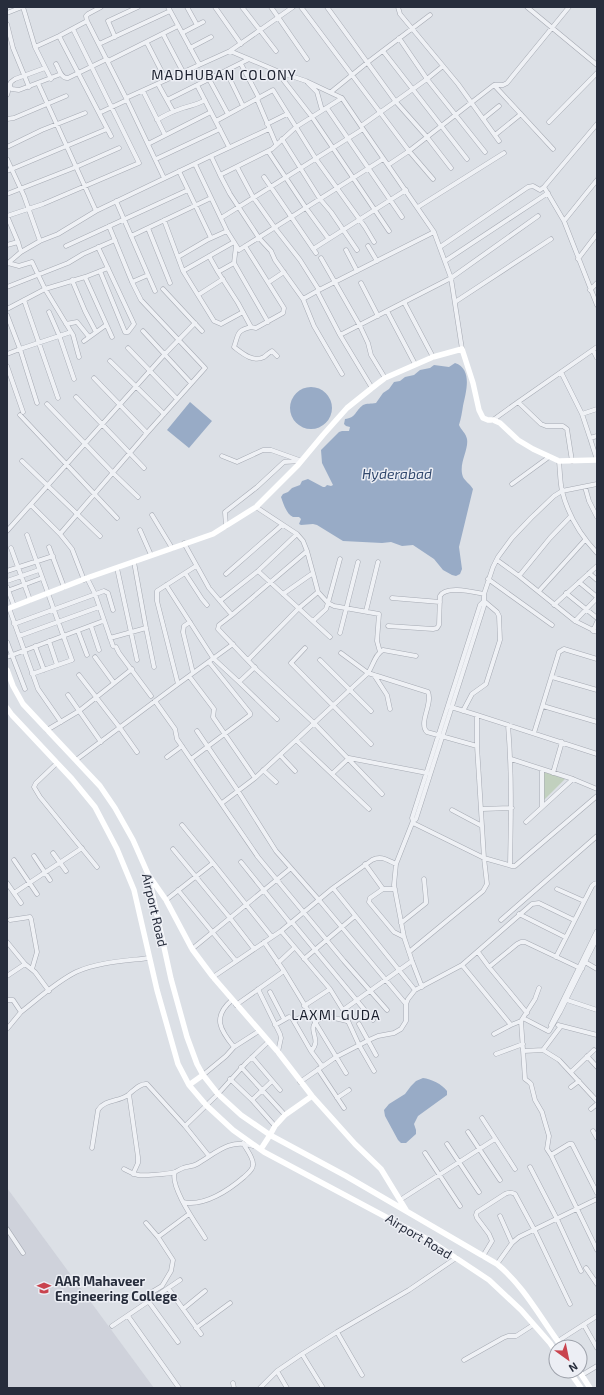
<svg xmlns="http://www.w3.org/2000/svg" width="604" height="1395" viewBox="0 0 604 1395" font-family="'Exo 2',sans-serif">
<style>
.built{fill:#cfd2db}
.green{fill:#c1d0be}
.water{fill:#98abc6}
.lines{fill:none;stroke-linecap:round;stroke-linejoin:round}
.street-casing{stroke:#a6aab3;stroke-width:5}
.street{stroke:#eff1f5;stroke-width:4}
.secondary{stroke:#fff;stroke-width:5.5}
.labels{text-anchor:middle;stroke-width:3;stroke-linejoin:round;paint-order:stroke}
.street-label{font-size:13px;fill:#272d3c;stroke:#eceef4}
.poi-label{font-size:13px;font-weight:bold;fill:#272d3c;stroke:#eceef4;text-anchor:start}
.neighbourhood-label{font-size:14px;letter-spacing:1px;fill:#191e2c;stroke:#eceef4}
.water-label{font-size:14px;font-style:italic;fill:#32496e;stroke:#eceef4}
</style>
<rect width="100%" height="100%" fill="#dce0e6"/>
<path class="built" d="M7 1188 154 1388H7Z"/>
<path class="green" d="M542 769 566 778 541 803Z"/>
<path class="water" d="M455 363C473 369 466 392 463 406 462 412 461 419 459 425 461 430 466 433 467 439 469 450 458 464 463 477 465 481 470 484 473 489L459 547 462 569 460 574 456 576 452 575 443 570 434 559 413 545 402 546 391 542 382 543 343 541 317 525 313 524 301 525 299 524 301 519 299 517C297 517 295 517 293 517 286 514 283 502 281 497L283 494 288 492 292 488 300 485 302 481 308 479 323 487H325L327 485 331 486 333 485 322 463 321 450 339 432 342 431H349L350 427 346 426 344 424 345 419C356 418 355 411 363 405 367 403 371 404 376 403L383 393 389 389 394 382 400 381 405 377 414 375 420 370 430 368 434 365 449 367Z
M290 408a21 21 0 1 1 42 0a21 21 0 1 1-42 0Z
M190 402 212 421 189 448 167 430Z
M423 1078C431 1079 442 1084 447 1091V1095L418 1116 414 1124 416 1130V1134L406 1143H401L398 1140 385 1116 384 1110 389 1104 405 1094 411 1086 416 1081Z"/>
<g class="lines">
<defs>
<path id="street" d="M23 7 35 47 51 79
M101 7 88 14 86 16 87 21 126 98 164 178
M168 7 199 64
M187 7 197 25
M215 7 241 44
M242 7 276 51
M271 7 307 59
M301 7 409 151 433 179
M327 7 396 102 427 137 451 168
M398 7 400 14 458 84 499 141
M527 7 597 65
M7 13 22 7
M7 24 13 48 29 87
M182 33 203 22
M163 34 183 72
M59 36 111 136
M115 37 108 21 138 7
M399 38 427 79 485 152
M147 43 166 80
M99 44 170 11
M35 47 59 36 87 21
M190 48 211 37
M230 51 282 73 306 81 342 98 363 129 434 232 451 278 462 349
M383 51 467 159
M108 61 178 26
M56 64C59 69 61 79 68 78L107 59
M241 64 259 98
M226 71 243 106
M282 73 281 77 312 117 389 231
M209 79 228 114
M38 83 96 211
M308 83 317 92 322 110
M7 84 12 89 19 90 61 74
M158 84 173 111
M197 85 229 147
M494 85 553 149
M143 91 165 135
M331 92 368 62 430 15
M7 95 11 82 15 79 45 68
M126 98 230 51 293 7
M257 99 276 144
M167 100 249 59
M327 108 402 217
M99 113 127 100
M7 119 14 118 66 96
M483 119 499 106
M157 120C165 115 174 111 183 108 192 105 197 105 205 100
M216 121 273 90 316 159 365 227 374 242
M549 122 597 73
M267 124 287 114
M361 126 427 79 443 66
M495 135 521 114
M282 139 320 199 331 212 357 250
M148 144 211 112
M7 147 42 130 85 113
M268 151 306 208 328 238
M211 156 269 129
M7 159 24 196 40 241
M156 159 220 129
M195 164 227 231 239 250 383 159
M388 165 409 151 494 85H503L507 83 569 7
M237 167 253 197 275 228 300 260 319 290
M7 171 107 129
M179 171 211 238
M220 175 230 194 259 238 271 251 275 260 303 299 319 290 434 232
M264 177 316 253
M544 187 597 124
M7 194 76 167 119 148
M116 201 155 291
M418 207 504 153
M7 216 43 204 139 163 73 29
M7 216 18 242
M221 218 363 129
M164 220 183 271 214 321 221 324 243 312
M564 221 597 180
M148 228 170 283
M131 236 211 198
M7 245 18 242 21 252
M66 246 188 190
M368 246 377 261
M98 247 134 324 128 332H125L100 271
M440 247 528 187 533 186 540 190 544 187 564 221 597 305
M313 249 406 190
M346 250 357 271
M209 256 218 272 234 263 236 246
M178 257 207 240 227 231
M321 258 360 326 368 343 371 355 385 378
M578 259 597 234
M445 261 548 193
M8 263 19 266 32 262 45 289 73 335 79 357
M234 263 268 322
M7 264 21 252 40 241 58 234 96 211 211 156 220 175 272 149 296 127 342 98
M183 271 234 242
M218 272 238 303 251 327 256 328 283 313 284 308 245 246
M85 277 112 337
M72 280 85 311 96 332
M132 282 148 275
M269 282 284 272
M361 283 378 316
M7 287 68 263 83 254 115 240
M163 289 202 331
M590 290 597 283
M317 291 340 335 372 388
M198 295 223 279
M303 299 314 326 342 374
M24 300 58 398
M404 302 433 357
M455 302 551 239
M7 309 45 289 85 277 108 268
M387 311 415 364
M49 312 59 335 74 379
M7 315 20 349 71 332
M66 324 77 322 89 337
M251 327C236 331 239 333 234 347 242 353 253 363 264 357 267 355 268 353 272 351L277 356
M143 331 191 383
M340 335 451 278 538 216
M84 341 106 325
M128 348 177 399
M593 350 597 358
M7 354 20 349 37 403
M110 361 164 414
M7 366 23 412
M561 372 582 414 590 438 597 436
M94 378 147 433
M76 397 144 468
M518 402 541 424 546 426H563L567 429 572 461
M47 404 113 473 138 497
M582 414 597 409
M20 415 117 518
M493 420 518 402 597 347
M590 438 597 460
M222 456 237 462 263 450H271L299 460
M22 461 100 536
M559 461C560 471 560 482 562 491 568 515 581 536 597 553
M512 484 549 457
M585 487 589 501 597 517
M31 505 60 534 72 549 84 580
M256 507 297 534 303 541 307 551 313 573 283 594
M152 515 172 548
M226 526 225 512 257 487 284 462 301 461
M140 530 151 555
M7 531 164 355 195 323
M60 534 147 433 205 368 141 300 132 282 109 226
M27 535 72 660 32 674
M184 543 209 588 232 615 219 625 218 629 257 670 314 723 382 794
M49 547 64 587
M11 548 30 600
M497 560 519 576 575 621 597 632
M134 562 146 628 154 667
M196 566 157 591V601L178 684 233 644
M117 568 137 660
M7 571 53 556
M258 571 330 637
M185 573 202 599 207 605
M589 573 597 580
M226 574 282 525
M519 576 550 538 571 516
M87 578 95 594 113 646
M488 579 552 625
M7 581 39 570
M579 582 597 597
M166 585 213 658 239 682
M7 587 14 606
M7 591 42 578
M539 591 585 540
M318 592 328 603 334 606 379 614 377 641 380 652
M566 593 597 618
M392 598 440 602
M220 601 258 571 297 534
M554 605 597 566
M9 608 38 689 61 722
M366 611 378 562
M232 615 307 551
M313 621 326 609 328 603 340 559
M575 621 597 598
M190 622 184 626 183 632 193 673
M14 624 104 591 108 593 113 610
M91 626 99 650
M388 626 433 629 437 628 439 625 440 596C446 585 473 592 484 594
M78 631 87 655
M593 631 597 622
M340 633 358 562
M19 636 99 607
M110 638 146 628
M49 641 57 665
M7 642 25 689
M35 646 44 670
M116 647 119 653 151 696
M305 648 291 663 371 744
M341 653 368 673 428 692C433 704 418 723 427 732L477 746
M7 657 103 621
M95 657 114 683
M248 660 299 608 318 592 313 573
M320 660 371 711
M255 667 239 682 277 719
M79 675 120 728 137 752
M374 675 387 695 390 709
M189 676 214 709 213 717 255 778 222 803
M552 677 597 690
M68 695 101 742
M155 701 175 729 177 739 258 857 344 961 387 1010
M543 706 597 722
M451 707 477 715 597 754
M463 711 472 694 486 684 500 640 499 616 497 612 484 601
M477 715V746L484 858 512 866H515L597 796
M508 725C512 772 511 818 510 865
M47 730 79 711 132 669
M197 731 238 791 276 851 319 900 406 1004
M534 733 559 652 564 649 597 659
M280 755 295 771
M167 757 182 746
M191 759 250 715V713L209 662
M511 759 573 779 597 789
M76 760 178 684
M57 763 36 783 34 787 40 797 97 867
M542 769V807
M263 770 276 782
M553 773 562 742
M332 774 349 758 427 773
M255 778 296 740
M369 809 296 740 368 673C373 666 375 654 383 650L416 656
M482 809 512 808
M452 810 482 826
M413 821 412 818 480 605 484 601
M526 822 573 779
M182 825 213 863
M173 849 230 918 254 949
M53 853 66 871
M34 856 50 880
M14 860 37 894
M241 862 290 923
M365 864 383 889
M7 883 21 903
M333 888 415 990
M395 889H383L370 898 369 902 394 932 404 937
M557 889 584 901
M178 890 236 961
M14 893 82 848
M166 900 213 863 272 937
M519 914 565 937
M10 920 30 917 31 919 37 952 32 969
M501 920 597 836
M292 922 373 1020
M401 923 426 903V900L424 879
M281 931 330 989 343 1010 359 1045 374 1071
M7 942 25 964 35 972 49 991
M264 942 284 971 346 1073
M192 949 291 868
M409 952 483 891 487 884 484 858 413 823
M478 952 489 967 527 1013
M556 957 592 886 594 884 597 883
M304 959 355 916
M585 962 597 969
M278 963 294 948
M462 965 511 1025
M489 967 517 944 521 942H525L582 969
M7 976 25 964
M213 977 281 931 333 888 372 860C381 855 387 860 396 864
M422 987 412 961 404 937 394 885 396 864 413 821 416 819 484 606V594L493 567 498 557 512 538 531 518 554 496 562 491 597 484
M539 988 535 999 521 1021 525 1079 529 1082 531 1084 535 1100 542 1112 544 1119 549 1136 547 1149 551 1155
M258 989 280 1034 281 1038 278 1052
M270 992 284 1019
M7 1000H13L21 1012C39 998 56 982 76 972 98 962 125 961 149 958
M232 1000C212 1017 220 1030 234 1047
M567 1000 597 1010
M236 1005 284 971
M304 1006 330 989
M343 1010 412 961
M523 1018 548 1031H549L560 1012 597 938
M294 1021 309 1013
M359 1024 376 1055
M275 1025 289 1017 292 1018 311 1051 322 1066
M551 1025 597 931
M558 1025 597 1035
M7 1029 21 1012
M494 1034 511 1025 521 1021
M543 1050 559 1060 597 1101
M311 1051C325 1037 299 1027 326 1016L347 1021
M524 1051 543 1050 561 1026
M496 1054 523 1044
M587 1056 597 1067
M252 1057 280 1090
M241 1067 285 1115
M318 1069 344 1108
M571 1072 594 1050
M203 1075 226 1056 234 1047 259 1031
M230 1079 252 1100 275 1126
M300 1082 336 1057 369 1040 378 1036 394 1033 401 1029 406 1021V1004L408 999 415 990 462 965 532 904 539 903 574 920
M571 1087 579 1081
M129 1094 138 1157V1163L133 1174
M337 1098 349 1090
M252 1100 272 1081
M591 1109 597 1104
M482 1118 515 1169
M185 1126 218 1094 246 1063 268 1042
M593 1131 597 1138
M468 1132 500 1180
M447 1144 479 1192
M92 1148 98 1110C105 1099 119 1102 128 1095 134 1090 140 1083 147 1084L185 1126 209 1156
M425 1153 460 1206
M530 1167 557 1219 581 1271
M124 1169C128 1171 133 1174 138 1175 143 1176 169 1174 175 1172 177 1171 180 1169 183 1168 188 1166 192 1167 197 1164 216 1153 230 1138 253 1146
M175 1172C169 1186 197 1225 205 1238
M597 1193 572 1144H569L551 1155 597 1250
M400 1200 495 1139
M183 1202C204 1207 229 1190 244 1177 247 1174 253 1170 253 1165 254 1158 246 1149 243 1143
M500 1216 512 1243
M146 1223 158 1237 173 1260 171 1271 162 1286 147 1295 146 1298 178 1342
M7 1229 23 1253
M158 1237 189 1214
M483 1256 492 1241 489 1234 477 1218 476 1215 477 1212 505 1194C509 1192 511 1192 515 1194L535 1231 570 1304
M497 1264 512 1243 519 1237 597 1199
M586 1268 597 1284
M168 1288 201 1334
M183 1309 205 1291
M128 1316 179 1388
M584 1325 597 1348
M112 1326 180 1280
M196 1328 230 1303
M558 1341 597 1316
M464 1360 503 1338 508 1336H516L533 1325
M277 1371 287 1388
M362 1375 337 1332 409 1290 456 1258
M582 1375 597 1366
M233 1383 234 1388
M260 1388 277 1371 302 1354
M323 1388 302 1354 337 1332"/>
</defs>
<use href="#street" class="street-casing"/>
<use href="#street" class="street"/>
<path class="secondary" d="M7 609 87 578 213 534 256 507 298 465 323 435 347 408 377 384 385 378 433 357 462 349 473 383 479 410 483 418 488 420H493L500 423 518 440 533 449 559 461 597 460
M7 670 13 686 23 704 100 786 115 808 133 840 148 874 171 979 187 1037 197 1064 203 1075 218 1094 241 1115 270 1135 346 1176 497 1264C524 1286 541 1319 562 1347
M7 708 12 715 72 779 95 807 117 849 134 890 157 990 178 1064 189 1085 206 1105 233 1130 264 1152 429 1240 489 1280 521 1310 550 1343 556 1352
M150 877 166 900 192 949 213 977 278 1052 312 1096 355 1144 381 1169 406 1210
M189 1085 203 1075
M261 1149 270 1135 275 1126 285 1115 312 1096
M569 1371 581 1388
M579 1371 590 1388"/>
</g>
<defs>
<symbol id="university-bare" viewBox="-9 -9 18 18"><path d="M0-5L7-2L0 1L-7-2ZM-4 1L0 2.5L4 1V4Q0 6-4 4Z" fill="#c9434e" stroke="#eceef4" stroke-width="2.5" paint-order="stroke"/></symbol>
</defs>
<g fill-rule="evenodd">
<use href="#university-bare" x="34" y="1278" width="20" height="20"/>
</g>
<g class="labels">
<g class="street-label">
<text transform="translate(155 910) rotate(77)" y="5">Airport Road</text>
<text transform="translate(419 1236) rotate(31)" y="5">Airport Road</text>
</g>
<g class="poi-label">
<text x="55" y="1286">AAR Mahaveer<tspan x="55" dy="15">Engineering College</tspan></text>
</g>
<g class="neighbourhood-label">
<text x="224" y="80">MADHUBAN COLONY</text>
<text x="336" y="1020">LAXMI GUDA</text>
</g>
<g class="water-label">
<text x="397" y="479">Hyderabad</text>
</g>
</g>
<rect width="604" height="1395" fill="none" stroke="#272d3c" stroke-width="16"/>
<g transform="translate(568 1359) rotate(147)"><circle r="19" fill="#eceef4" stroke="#9da1aa"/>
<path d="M0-3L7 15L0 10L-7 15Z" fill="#c9434e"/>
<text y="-6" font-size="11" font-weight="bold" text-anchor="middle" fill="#272d3c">N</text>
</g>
</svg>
